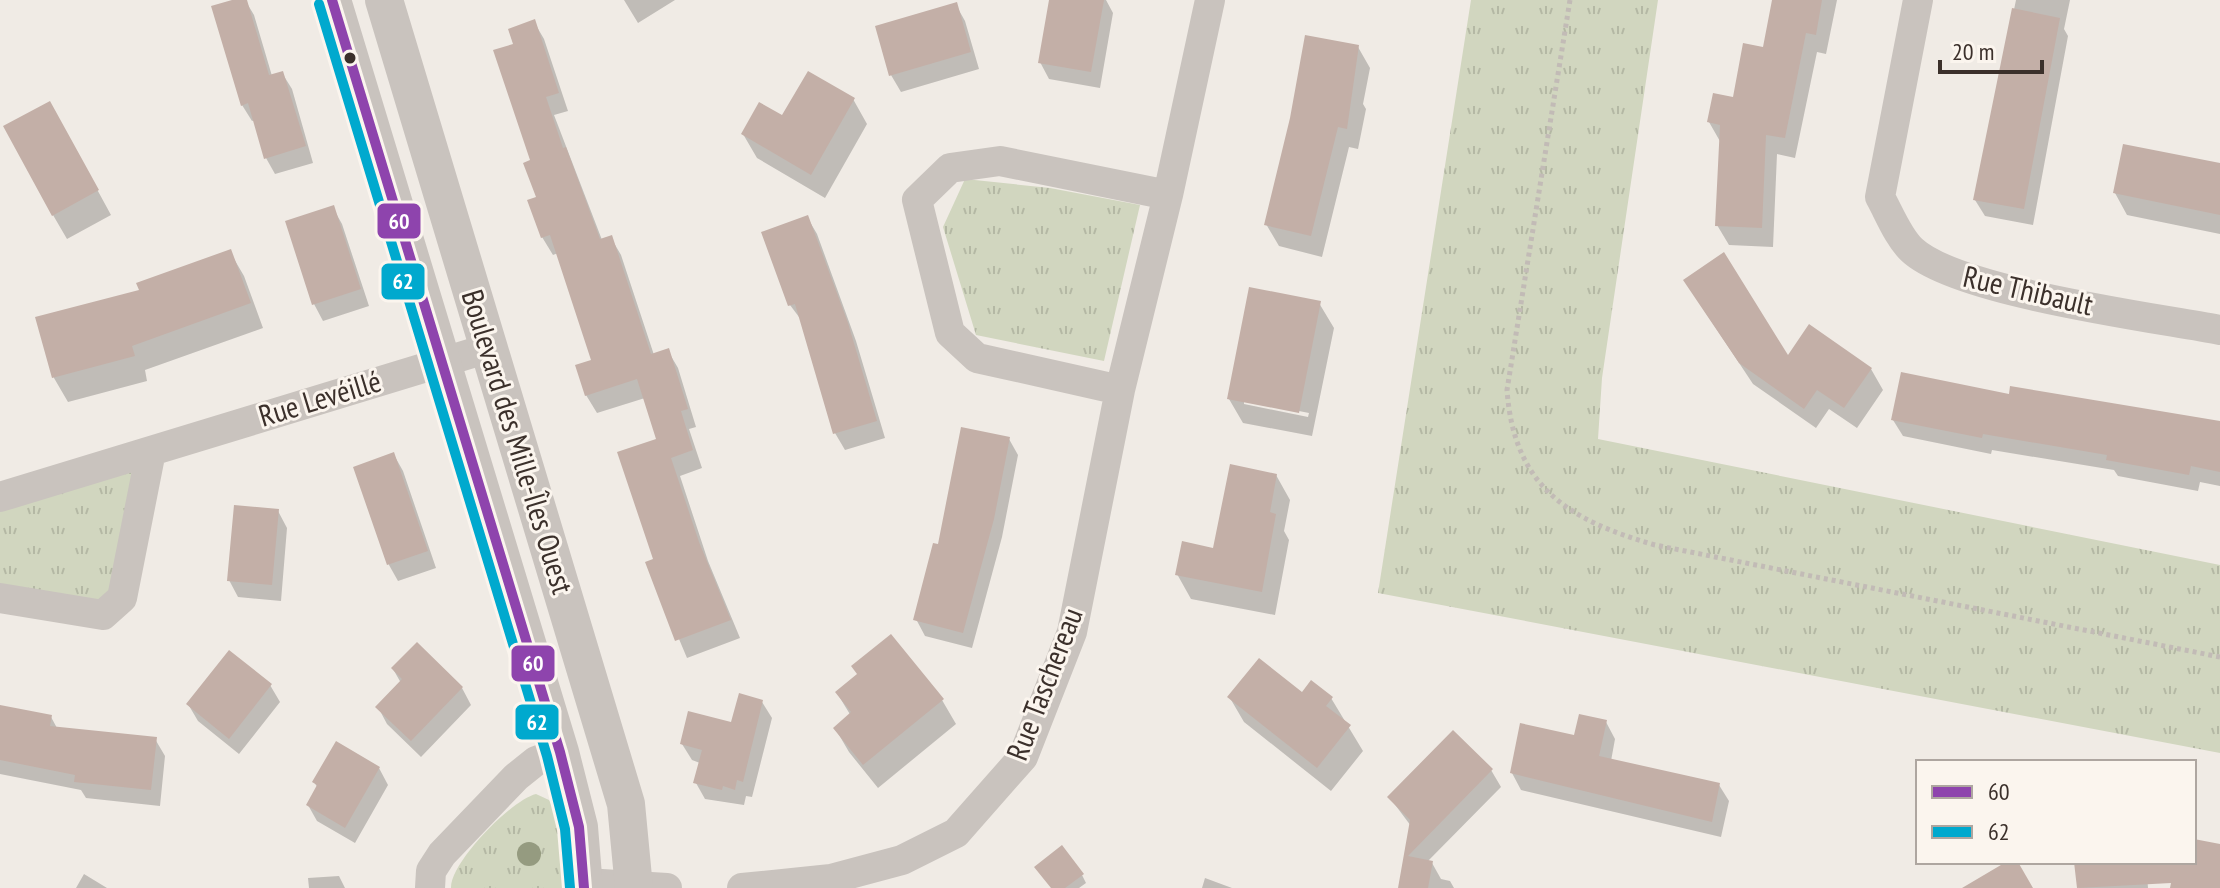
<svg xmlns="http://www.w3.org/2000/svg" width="2220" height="888" viewBox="0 0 2220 888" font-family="'PT Sans Narrow',sans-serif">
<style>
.grass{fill:url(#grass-tufts)}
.shadow{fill:#0003;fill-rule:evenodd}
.building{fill:#c3afa7}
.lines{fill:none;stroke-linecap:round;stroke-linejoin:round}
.path{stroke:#c2bbb6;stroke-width:5;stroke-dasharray:4 4;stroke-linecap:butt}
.minor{stroke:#c9c3be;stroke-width:30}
.tertiary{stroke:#c9c3be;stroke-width:38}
.bus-1-casing{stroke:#fbf5ee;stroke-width:16}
.bus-2-casing{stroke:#fbf5ee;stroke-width:16}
.bus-1{stroke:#8e44ad;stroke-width:10}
.bus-2{stroke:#00a9ce;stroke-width:10}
.tree{fill:#959b80}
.bus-dot{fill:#3b302b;stroke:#fbf5ee;stroke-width:3}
.labels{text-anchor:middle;stroke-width:6;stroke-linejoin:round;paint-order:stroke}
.street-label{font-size:30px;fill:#3b302b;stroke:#fbf5ee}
.line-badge{stroke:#fbf5ee;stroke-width:3}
.badge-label{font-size:22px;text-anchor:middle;font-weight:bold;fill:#fff}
</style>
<defs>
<pattern id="grass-tufts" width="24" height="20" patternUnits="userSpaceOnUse" patternTransform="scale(2)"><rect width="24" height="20" fill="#d1d6bf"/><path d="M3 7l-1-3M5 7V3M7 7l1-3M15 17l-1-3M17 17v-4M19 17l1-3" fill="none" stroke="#b4b8a4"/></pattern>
</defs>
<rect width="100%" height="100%" fill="#f0ebe5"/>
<path class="grass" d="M1471 0H1658L1602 378 1598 439 2220 565V753L1378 593Z
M965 179 1050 188 1140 205 1104 361 976 335 943 227Z
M143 460 119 594 103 608 0 592V505Z
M536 794 549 800C564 826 566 859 564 888H451C450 863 511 800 536 794Z"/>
<path class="shadow" d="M239 0H245L254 15 272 76 282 73 292 89 313 163 275 174 266 158 255 120 252 121 242 105Z
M624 0H675L638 23Z
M1051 0H1106L1113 13 1100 88 1049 79 1040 62Z
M1774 0H1837L1826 54 1817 52 1795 158 1777 154 1773 247 1729 245 1717 225 1721 143 1709 122 1734 99 1764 49Z
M2016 0H2070L2064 29 2068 36 2033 225 1985 216 1975 200Z
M956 5 965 21 979 69 901 92 891 75Z
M534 22 544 39 568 111 554 115 602 240 611 238 621 255 654 355 668 351 678 368 696 427 689 429 702 468 680 476 708 561 740 638 687 658 647 563 656 560 659 441 645 398 597 413 586 395 593 361 558 253 553 255 542 237 515 45Z
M1358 47 1370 68 1363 104 1366 109 1358 149 1349 147 1322 257 1279 246 1266 224Z
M853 99 867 124 825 198 757 158 743 134Z
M63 127 111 215 67 239 53 215Z
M2220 165V234L2127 215 2115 193Z
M333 208 342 224 369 306 323 321 314 304 287 222Z
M807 217 817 234 856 341 885 438 845 450 835 433 802 321 790 305Z
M230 252 244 276 263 328 145 370 147 381 68 402 54 378 38 318 141 291Z
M1698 301 1788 358 1871 369 1883 390 1857 428 1829 409 1816 428 1753 384Z
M1319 303 1334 328 1312 436 1243 423 1229 399ZM1244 400 1309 413 1308 417 1244 404Z
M2010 396 2220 425V486L2200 482 2198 491 2118 476 2114 470 1992 450 1991 454 1903 436 1893 420Z
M1009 439 1018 455 1002 537 972 648 925 636 916 619 939 547Z
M394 455 403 471 436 568 398 581 389 565 356 468Z
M1276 475 1290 500 1284 531 1289 540 1275 615 1191 599 1177 574 1215 550Z
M278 511 287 528 281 601 238 597 229 580Z
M393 669 462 688 471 705 421 757 387 724 378 707 401 683Z
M270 685 280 702 239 754 198 721 188 704Z
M837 693 942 700 956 724 878 788 849 752 835 728 851 716Z
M1302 694 1331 698 1363 751 1331 791 1244 722 1230 698Z
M762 702 772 718 752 797 746 796 744 805 705 799 696 783 700 763 692 760 682 744 732 725Z
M0 707 51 717 57 728 155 739 165 756 160 806 86 798 81 790 0 774Z
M1606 722 1615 739 1611 761 1719 785 1729 801 1721 837 1521 790 1512 773Z
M379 768 388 785 355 843 317 821 308 805 318 788 314 782Z
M1491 770 1501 787 1427 862 1432 863 1441 879 1450 881 1454 888H1400L1411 826 1390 798Z
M2076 862H2146L2148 888H2079Z
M84 874 107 888H76Z
M1082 875 1086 883 1079 888H1051Z
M339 876 345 888H309L308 878Z
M1205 878 1232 888H1202Z"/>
<path class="building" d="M232 0H247L269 75 283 71 306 146 264 159 248 103 241 106 211 6Z
M1049 0H1104L1091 72 1038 63Z
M1772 0H1822L1816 35 1806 33 1785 138 1766 135 1762 228 1715 226 1720 125 1707 122 1713 93 1733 97 1743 43 1763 47Z
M957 2 971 52 889 76 875 26Z
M2012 8 2060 18 2024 209 1973 200Z
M535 19 559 93 546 97 563 148 566 147 600 239 612 235 651 354 669 348 688 409 681 411 693 450 671 458 699 542 731 620 675 641 645 562 653 559 617 452 656 439 637 379 585 396 575 365 591 360 550 235 541 238 527 200 536 197 523 163 530 160 493 50 513 44 508 29Z
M1305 35 1359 45 1347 129 1338 127 1311 236 1264 225 1290 118Z
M808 71 855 98 811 175 741 134 759 102 782 115Z
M50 101 99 190 52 216 3 126Z
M2123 144 2220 163V215L2113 193Z
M334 205 361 289 312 305 285 221Z
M808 215 848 323 877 421 833 434 795 304 788 306 761 232Z
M231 249 251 303 132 346 135 356 52 378 35 317 139 290 136 283Z
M1724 252 1788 355 1809 324 1872 368 1844 408 1817 390 1804 409 1739 363 1683 280Z
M1249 287 1321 301 1299 413 1227 399Z
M1901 372 2009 394 2010 386 2220 421V472L2191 466 2189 475 2106 460 2107 455 1983 434 1982 438 1891 420Z
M961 427 1010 437 994 519 963 633 913 620 933 543 938 544Z
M394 452 428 551 387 565 353 467Z
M1230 464 1277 474 1270 512 1276 514 1262 592 1175 575 1182 541 1213 548Z
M234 505 279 509 272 585 227 581Z
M891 634 944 699 863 765 833 728 851 712 835 692 857 674 851 666Z
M417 642 463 687 411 741 375 707 402 679 391 668Z
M229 650 272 684 229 739 186 704Z
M1259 658 1302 692 1311 680 1333 697 1326 706 1351 725 1317 768 1227 697Z
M739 693 763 700 743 782 737 780 735 790 723 786 722 790 693 783 702 750 680 744 688 711 731 722Z
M0 705 52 715 50 726 157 737 151 790 74 782 75 775 0 760Z
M1579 714 1607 720 1599 756 1720 783 1712 822 1510 773 1520 723 1574 735Z
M1453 730 1493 769 1408 856 1433 861 1428 888H1398L1410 820 1387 797Z
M336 741 380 767 345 828 306 805 317 785 312 782Z
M2194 839 2220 844V888H2170L2171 883 2077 888 2074 862H2194Z
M1062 845 1084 874 1065 888H1051L1034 867Z
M2006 862H2018L2033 888H1962Z"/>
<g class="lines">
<path class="path" d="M1570 0 1507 390C1514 487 1568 520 1655 545L2220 657"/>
<path class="minor" d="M1918 0 1880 197C1889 213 1898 237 1912 250 1957 292 2152 317 2220 330
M1120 390 977 358 950 333 917 200 950 168 1000 161 1168 195
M0 497 489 348
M0 598 103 615 122 598 151 451
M585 883 667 888
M430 888 431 871 442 854 516 777 536 761 560 752
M742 888 831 879 902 860 956 833 1023 757 1072 632 1120 390 1168 195 1210 0"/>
<path class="tertiary" d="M332 0 560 752 579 827 584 888
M384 0 626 804 634 888"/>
<defs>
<path id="bus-1" d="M332 0 560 752 579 827 584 888"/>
<path id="bus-2" d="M319 4 547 756 565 829 570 888"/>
</defs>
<use href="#bus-1" class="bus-1-casing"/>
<use href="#bus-2" class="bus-2-casing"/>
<use href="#bus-1" class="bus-1"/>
<use href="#bus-2" class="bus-2"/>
</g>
<circle class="tree" cx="529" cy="854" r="12"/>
<circle class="bus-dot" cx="350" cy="58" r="7"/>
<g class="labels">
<g class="street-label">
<text transform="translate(2028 291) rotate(13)" y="10">Rue Thibault</text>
<text transform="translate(320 399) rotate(-17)" y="10">Rue Levéillé</text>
<text transform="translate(517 442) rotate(73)" y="10">Boulevard des Mille-Îles Ouest</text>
<text transform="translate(1045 684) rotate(-69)" y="10">Rue Taschereau</text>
</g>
</g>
<g class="line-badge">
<rect x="376" y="202" width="46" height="38" rx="8" fill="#8e44ad"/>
<rect x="380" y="262" width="46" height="39" rx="8" fill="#00a9ce"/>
<rect x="510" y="644" width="46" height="39" rx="8" fill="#8e44ad"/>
<rect x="514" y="703" width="46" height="38" rx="8" fill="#00a9ce"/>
</g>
<g class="badge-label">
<text x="399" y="229">60</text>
<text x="403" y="289">62</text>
<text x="533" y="671">60</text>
<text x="537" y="730">62</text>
</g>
<rect x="1916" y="760" width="280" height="104" fill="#fbf5ee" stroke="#aea6a0" stroke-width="2"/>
<rect x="1932" y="786" width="40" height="12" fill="#8e44ad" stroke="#aea6a0" stroke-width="2"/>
<text x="1988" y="800" font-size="24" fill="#3b302b">60</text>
<rect x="1932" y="826" width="40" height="12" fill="#00a9ce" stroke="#aea6a0" stroke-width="2"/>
<text x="1988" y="840" font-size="24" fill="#3b302b">62</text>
<path d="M1940 60v12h102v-12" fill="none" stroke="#3b302b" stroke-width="4"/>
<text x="1952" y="60" font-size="24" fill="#3b302b" stroke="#fbf5ee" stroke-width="6" paint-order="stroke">20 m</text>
</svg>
